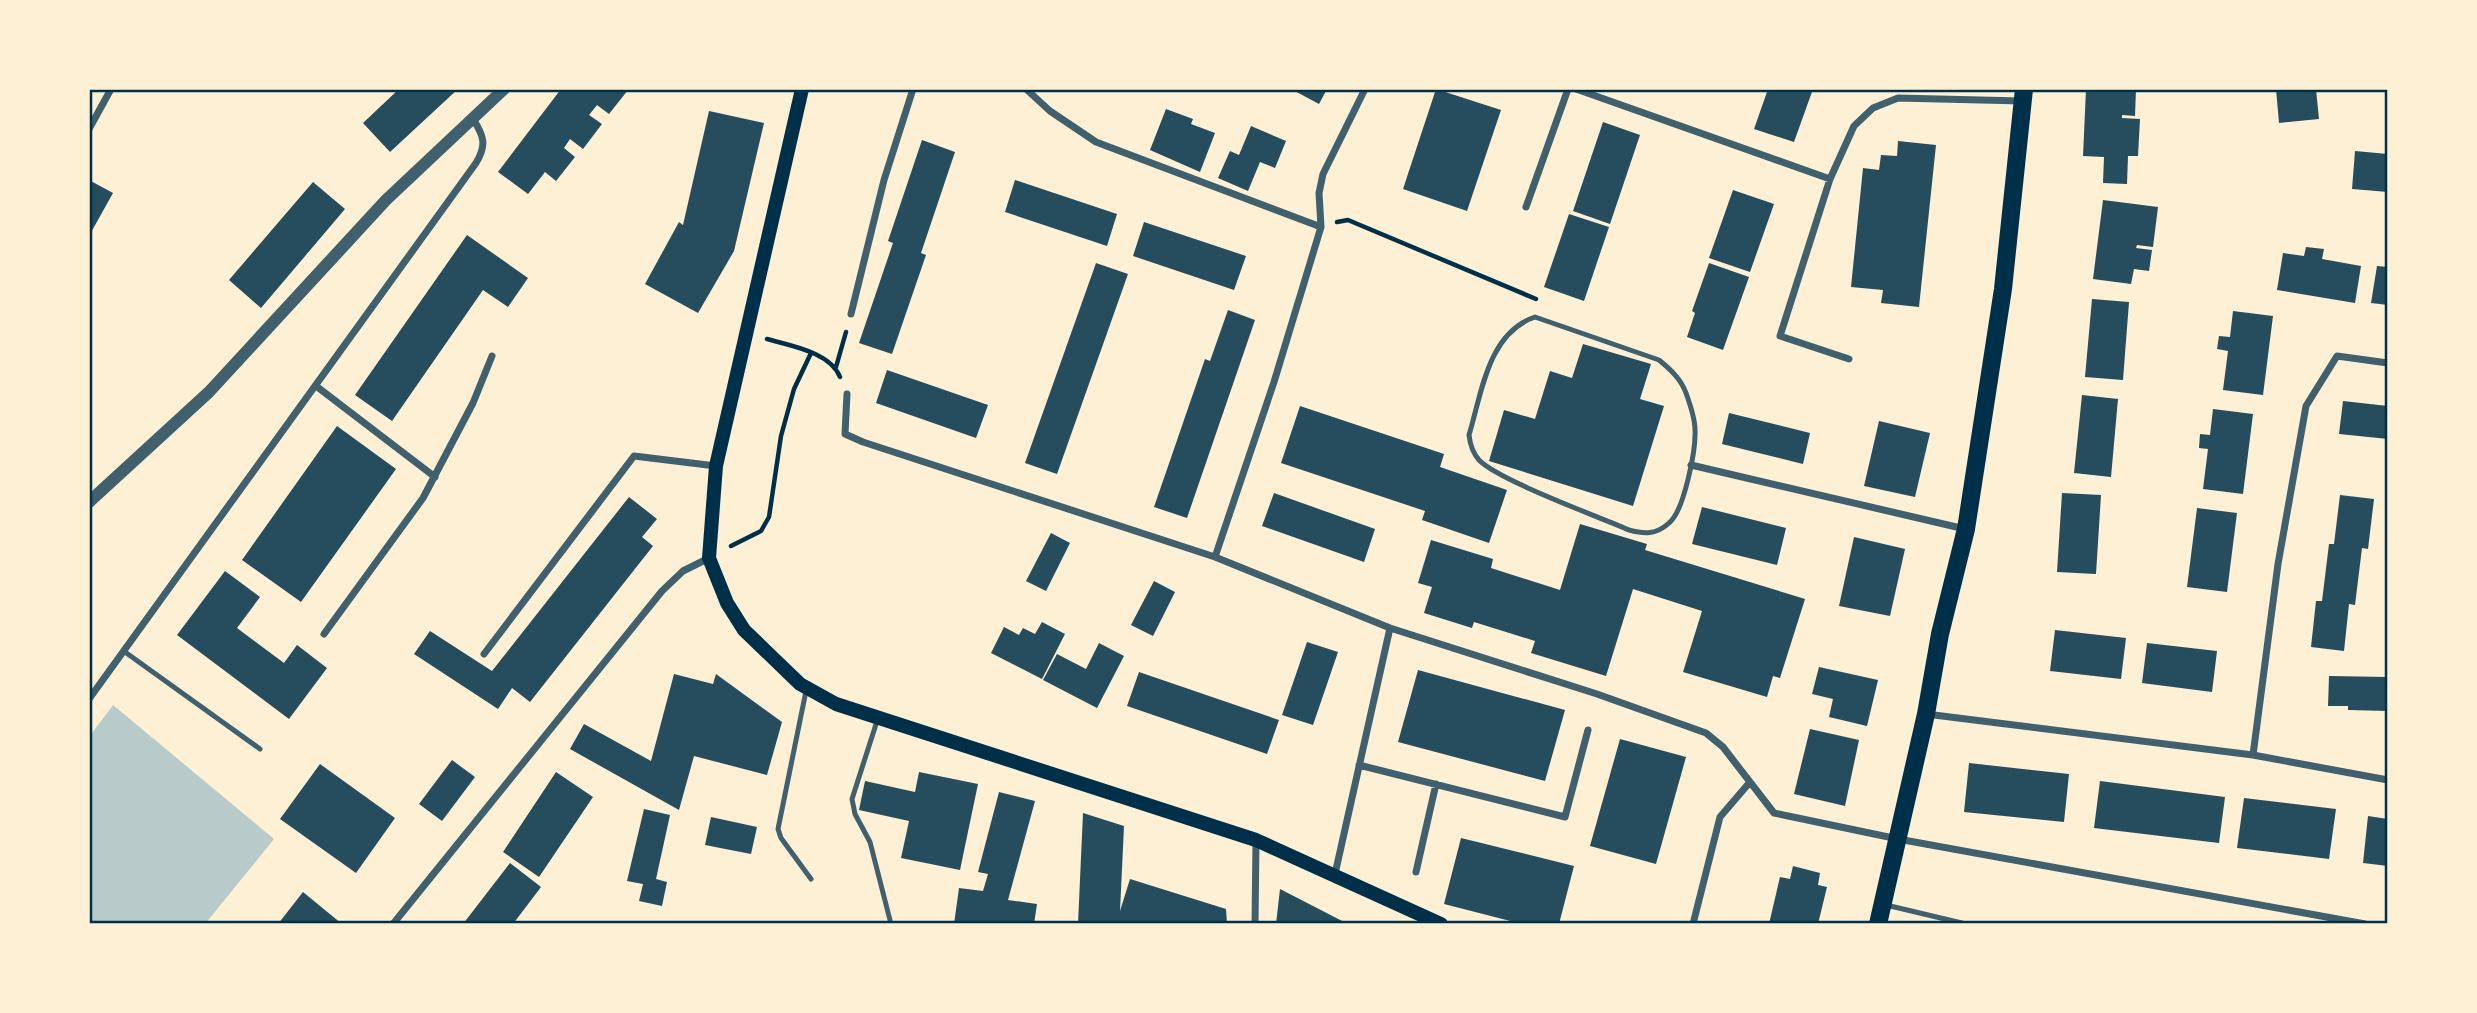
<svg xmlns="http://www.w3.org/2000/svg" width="2477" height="1013" viewBox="0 0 2477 1013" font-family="'Titillium Web',sans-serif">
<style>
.green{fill:#b9caca}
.building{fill:#264d5e}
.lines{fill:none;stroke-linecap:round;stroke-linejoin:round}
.path{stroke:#003049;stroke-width:4.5}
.service{stroke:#3f606c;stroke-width:5}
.minor{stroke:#3f606c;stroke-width:7}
.tertiary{stroke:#3f606c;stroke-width:12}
.secondary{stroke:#003049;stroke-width:14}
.primary{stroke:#003049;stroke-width:18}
.neatline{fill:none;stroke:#003049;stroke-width:2.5}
</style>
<rect width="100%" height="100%" fill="#fdf0d5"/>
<path class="green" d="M113 705 274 839 205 924H89V737Z"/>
<path class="building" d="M399 89H458L390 152 363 123Z
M561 89 628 90 609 114 597 105 589 115 602 124 583 149 570 139 564 148 575 157 556 181 545 172 528 194 498 172Z
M1291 89H1327L1319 104Z
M1436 89 1501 110 1467 211 1403 189Z
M1768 89H1813L1794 142 1754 129Z
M2086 89H2136L2135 116 2122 115V118L2140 119 2138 156H2128L2127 184 2103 183 2104 157 2083 156Z
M2276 89H2316L2319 119 2279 123Z
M1166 109 1193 119 1191 124 1215 133 1200 172 1150 150Z
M709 111 764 123 734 251 698 313 645 284 679 222 683 225Z
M1603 122 1640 135 1610 224 1573 211Z
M1251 126 1286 141 1275 168 1260 162 1248 191 1218 178 1230 151 1239 155Z
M922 140 955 152 921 253 926 255 892 354 859 343 893 243 888 241Z
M1898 141 1936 145 1919 307 1881 303 1883 290 1851 287 1863 168 1879 170 1881 155 1897 156Z
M2355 151 2388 154V192L2352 189Z
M89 180 113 193 89 236Z
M1015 180 1117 214 1107 246 1005 212Z
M313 182 345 209 261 308 229 280Z
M1733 190 1774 204 1750 272 1709 258Z
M2103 200 2158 207 2153 247 2137 245 2136 248 2152 250 2149 271 2134 269 2131 284 2093 279Z
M1569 214 1609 227 1584 301 1544 287Z
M1144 222 1246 256 1234 290 1133 256Z
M467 235 528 278 508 307 483 290 392 421 355 395Z
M2306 247 2324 249 2322 259 2361 266 2355 303 2277 290 2283 253 2304 256Z
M1096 263 1128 274 1057 474 1025 463Z
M1709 263 1749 277 1723 350 1687 337 1695 313 1692 311Z
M2377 266 2388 267V305L2371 303Z
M2092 299 2129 302 2123 380 2085 377Z
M1228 310 1255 320 1187 518 1154 507 1205 359 1210 361Z
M2233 311 2273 316 2263 395 2223 390 2228 351 2217 349 2219 336 2230 337Z
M1583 344 1651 364 1640 399 1664 406 1633 506 1489 461 1504 410 1535 419 1550 371 1572 378Z
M887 370 988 405 976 438 876 403Z
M2082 395 2118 399 2111 477 2074 473Z
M2343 401 2388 406V439L2339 434Z
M1300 406 1444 454 1440 467 1507 490 1489 543 1422 520 1425 511 1281 463Z
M2213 409 2253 414 2243 494 2203 489 2208 449 2199 448 2200 434 2210 435Z
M1729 413 1810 433 1803 464 1722 444Z
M1879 421 1930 433 1915 497 1864 486Z
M337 426 396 469 301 602 242 560Z
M1274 493 1375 529 1364 562 1262 526Z
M2062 493 2101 495 2096 574 2057 572Z
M2340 495 2374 499 2368 549 2362 548 2355 605 2349 604 2344 651 2311 647 2316 601H2322L2329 544H2334Z
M629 497 657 519 642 537 653 546 530 702 512 688 498 709 414 654 430 631 492 671Z
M1702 507 1786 528 1777 565 1692 544Z
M2197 508 2237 513 2227 592 2187 587Z
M1580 524 1647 544 1645 550 1805 599 1780 678 1773 676 1767 697 1683 672 1702 611 1633 589 1606 676 1531 653 1535 641 1474 622 1472 628 1424 613 1432 587 1418 583 1431 540 1493 559 1491 568 1560 590Z
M1051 533 1070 543 1046 591 1026 581Z
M1854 537 1905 549 1890 616 1839 606Z
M225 571 260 597 237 628 284 663 297 645 327 668 289 719 177 635Z
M1154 581 1175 592 1153 636 1131 625Z
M1042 622 1065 634 1042 679 991 653 1004 627 1019 635 1023 628 1035 634Z
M2055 630 2126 638 2121 679 2050 671Z
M1307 642 1338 652 1313 725 1282 715Z
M1099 643 1124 656 1097 708 1043 680 1057 654 1086 669Z
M2147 643 2217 651 2212 692 2142 683Z
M1819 667 1878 680 1867 726 1829 717 1833 699 1812 694Z
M1418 670 1565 710 1545 781 1398 742Z
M1139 672 1279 720 1267 754 1127 706Z
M674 674 713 684 716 674 782 722 767 775 694 756 679 810 570 749 584 724 651 761Z
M2329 676 2388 677V711L2348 710V706H2328Z
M1810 729 1859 740 1845 806 1794 794Z
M1620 739 1686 757 1656 864 1590 846Z
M452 760 475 777 442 821 419 804Z
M1969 763 2069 774 2064 822 1964 812Z
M320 764 395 818 356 873 280 819Z
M556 772 593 797 539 877 503 852Z
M919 772 978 784 960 870 901 858 909 821 859 810 865 781 915 792Z
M2100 781 2225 797 2219 843 2094 828Z
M999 792 1035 801 1008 900 1037 904 1034 924H954L959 888 983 891 988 874 978 872Z
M2244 798 2336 809 2329 859 2237 848Z
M644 809 670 815 656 879 667 882 662 906 639 901 643 884 627 881Z
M1083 813 1124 826 1120 911 1130 879 1226 909 1227 924H1078Z
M2368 816 2388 819V866L2363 863Z
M711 817 757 827 751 854 705 845Z
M1461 838 1574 866 1559 924H1522L1444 904Z
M510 863 541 887 513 924H463Z
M1793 866 1820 873 1818 885 1827 887 1818 924H1769L1780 877 1790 879Z
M1280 889 1348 924H1276Z
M303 892 342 924H278Z"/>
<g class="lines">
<path class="path" d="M1337 222 1348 220 1536 299
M767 339C791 346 830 352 840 377
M836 367 846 332
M731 546 761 531 769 517 781 436 794 389 811 353"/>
<path class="service" d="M1535 317 1659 360C1670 369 1681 379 1686 393 1690 404 1695 419 1695 430 1696 450 1684 511 1669 523 1656 535 1644 534 1629 530 1597 516 1498 480 1479 460 1472 452 1470 444 1469 435 1482 392 1488 333 1535 317Z
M125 652 260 749
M806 691 778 829 781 838 811 879
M878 718 852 799 855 814 870 842 891 924
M1886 905 1966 924"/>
<path class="minor" d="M1026 89 1050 111 1096 142 1321 227 1274 382 1215 557
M1576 89 1830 179
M89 129 111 89
M1526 207 1568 89
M1321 227 1319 193 1323 174 1365 89
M851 314 884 180 913 89
M1849 359 1780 336 1830 179 1854 126 1873 108 1898 98 2022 101
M316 386 435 477
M847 394 845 434 863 442 1215 557 1390 628 1597 694 1706 733 1723 747 1774 813 1898 839 2365 924
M1691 465 1965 529
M324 634 423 498 473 403 492 356
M484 654 634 456 716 466
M89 699 476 163C487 145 484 136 473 119
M1926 714 2253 755 2388 780
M2253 755 2278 564 2306 406 2337 356 2388 363
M1359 765 1565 817 1588 730
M1416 872 1436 784
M1335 874 1390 628
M393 924 662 591 683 571 709 558
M1255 924 1256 841
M1693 924 1720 817 1750 782"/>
<path class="tertiary" d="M89 502 209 392 386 200 504 89"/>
<path class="secondary" d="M802 89 716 466 709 558 727 603 744 630 800 684 836 704 1256 840 1441 924"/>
<path class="primary" d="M1878 924 1926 714 1940 634 1966 529 2003 289 2024 89"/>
</g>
<rect width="2477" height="1013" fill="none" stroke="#fdf0d5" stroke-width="182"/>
<rect x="91" y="91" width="2295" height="831" class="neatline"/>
</svg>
